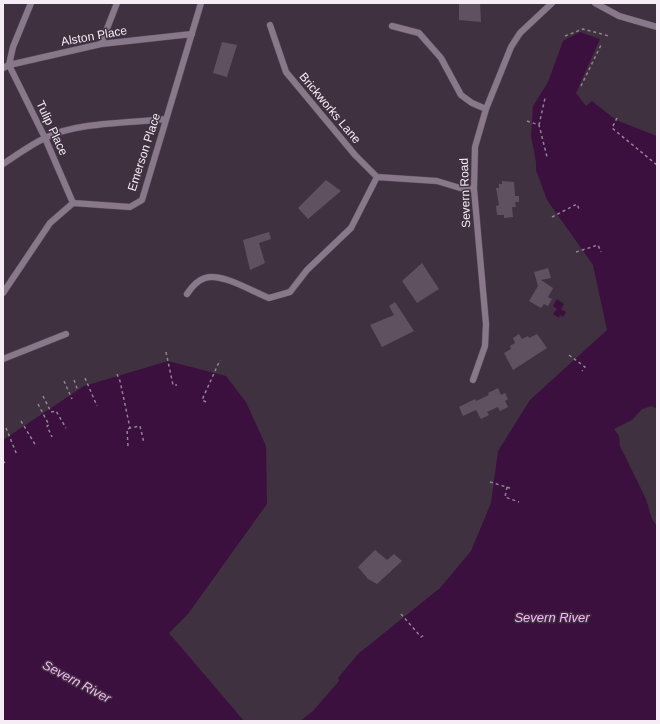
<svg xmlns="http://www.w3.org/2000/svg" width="660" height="724" viewBox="0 0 660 724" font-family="Arial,sans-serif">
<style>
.water{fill:#3c103e}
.building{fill:#605160}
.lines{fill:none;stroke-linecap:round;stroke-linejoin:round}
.minor-casing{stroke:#5c505d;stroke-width:7}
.path{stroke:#918491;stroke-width:1.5;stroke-dasharray:3 3;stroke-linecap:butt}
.minor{stroke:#897889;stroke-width:6}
.labels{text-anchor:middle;stroke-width:3;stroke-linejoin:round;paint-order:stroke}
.street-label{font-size:12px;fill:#f5ecf5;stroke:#403140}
.water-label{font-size:13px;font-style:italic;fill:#fdb5ff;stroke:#403140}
</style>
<rect width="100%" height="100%" fill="#403140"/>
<path class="water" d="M580 32 600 39 576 93 586 106 592 101 616 120 657 136V409L652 406 642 409 632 420 614 429 619 436 620 446 646 499 652 519 657 526V721H300L313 711 339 681 338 678 358 654 440 588 471 551 491 503 498 451 530 400 607 330 593 265 547 200 536 170V162L531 136 533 106 548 82 563 41Z
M557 299 564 304 561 309 566 312 563 317 560 315 559 318 553 314 557 309 553 306Z
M168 361 226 376 246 402 266 446 267 504 188 614 169 633 244 721H3V440L84 386Z"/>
<path class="building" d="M459 3H480L481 22 459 20Z
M222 42 237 45 227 77 213 73Z
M326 180 341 191 308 219 298 208Z
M502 181 514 182 515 196H519V202H515L516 207H512L513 217 504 218V215H497L496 206 499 205 496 188H499V184H502Z
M269 232 271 239 259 243 265 263 250 270 243 240Z
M422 263 439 289 417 303 402 281Z
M548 268 551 278 541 280 553 288 548 297 552 299 548 306 544 304 541 308 529 301 538 286 534 272Z
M395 302 414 331 382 347 370 325 394 315 389 306Z
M519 334 522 339 528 336 529 338 537 334 547 348 513 370 504 353 511 349 510 346 515 343 513 338Z
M498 388 501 395 505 393 508 399 505 401 508 407 500 411 498 407 487 412 489 415 481 419 476 410 463 416 459 407 475 399 476 401 489 395 488 393Z
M375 550 387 560 394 554 402 561 377 584 368 579 358 567Z"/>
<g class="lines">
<defs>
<path id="minor" d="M31 3 13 47 9 65 45 138 73 203
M595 3 619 16 657 27
M270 25 286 72 355 155 377 177
M392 26 419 33 441 58 461 95 472 103 486 109
M101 44 117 3
M3 68 9 65 101 44 192 34
M3 164C17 155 30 145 45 138 76 122 131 123 166 119
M377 177 437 181 460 188 474 189
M3 293 50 223 73 203 130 207 142 200 201 3
M187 294C191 288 198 280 205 278 221 272 253 292 269 298L290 292 307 270 351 228 377 177
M3 359 66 334
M473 380 485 346 486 324 474 189 475 147 486 109 511 47 520 33 552 3"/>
</defs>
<use href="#minor" class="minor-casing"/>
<path class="path" d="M565 36 583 29 609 36
M581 86 602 43
M617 118 612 128 657 165
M527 121 539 125 547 157
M539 125 545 98
M552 217 577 204 579 209
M576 252 598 245 601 252
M166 352 173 385H177
M569 355 585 367 582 371
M117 374 120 381 130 428 140 426 144 443
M85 378 97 406
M74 380 78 391
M64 381 72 399
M43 396 51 412 56 411 66 428
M206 402 202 400 220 360
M38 404 49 425 47 426 52 437
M21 421 36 446
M6 428 17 455
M128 446 127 429 130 428
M3 461 5 463
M490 482 513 489
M507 487 505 497 519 502
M401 614 421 637 424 635"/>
<use href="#minor" class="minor"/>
</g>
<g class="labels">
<g class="street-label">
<text transform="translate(94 36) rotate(-10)" y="4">Alston Place</text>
<text transform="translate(330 108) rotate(50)" y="4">Brickworks Lane</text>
<text transform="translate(52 128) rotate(65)" y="4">Tulip Place</text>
<text transform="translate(144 152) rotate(-72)" y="4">Emerson Place</text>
<text transform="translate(465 193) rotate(-92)" y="4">Severn Road</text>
</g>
<g class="water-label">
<text x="552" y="622">Severn River</text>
<text transform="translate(77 681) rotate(28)" y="5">Severn River</text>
</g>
</g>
<rect width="660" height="724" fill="none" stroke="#f5ecf5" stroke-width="8"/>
</svg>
